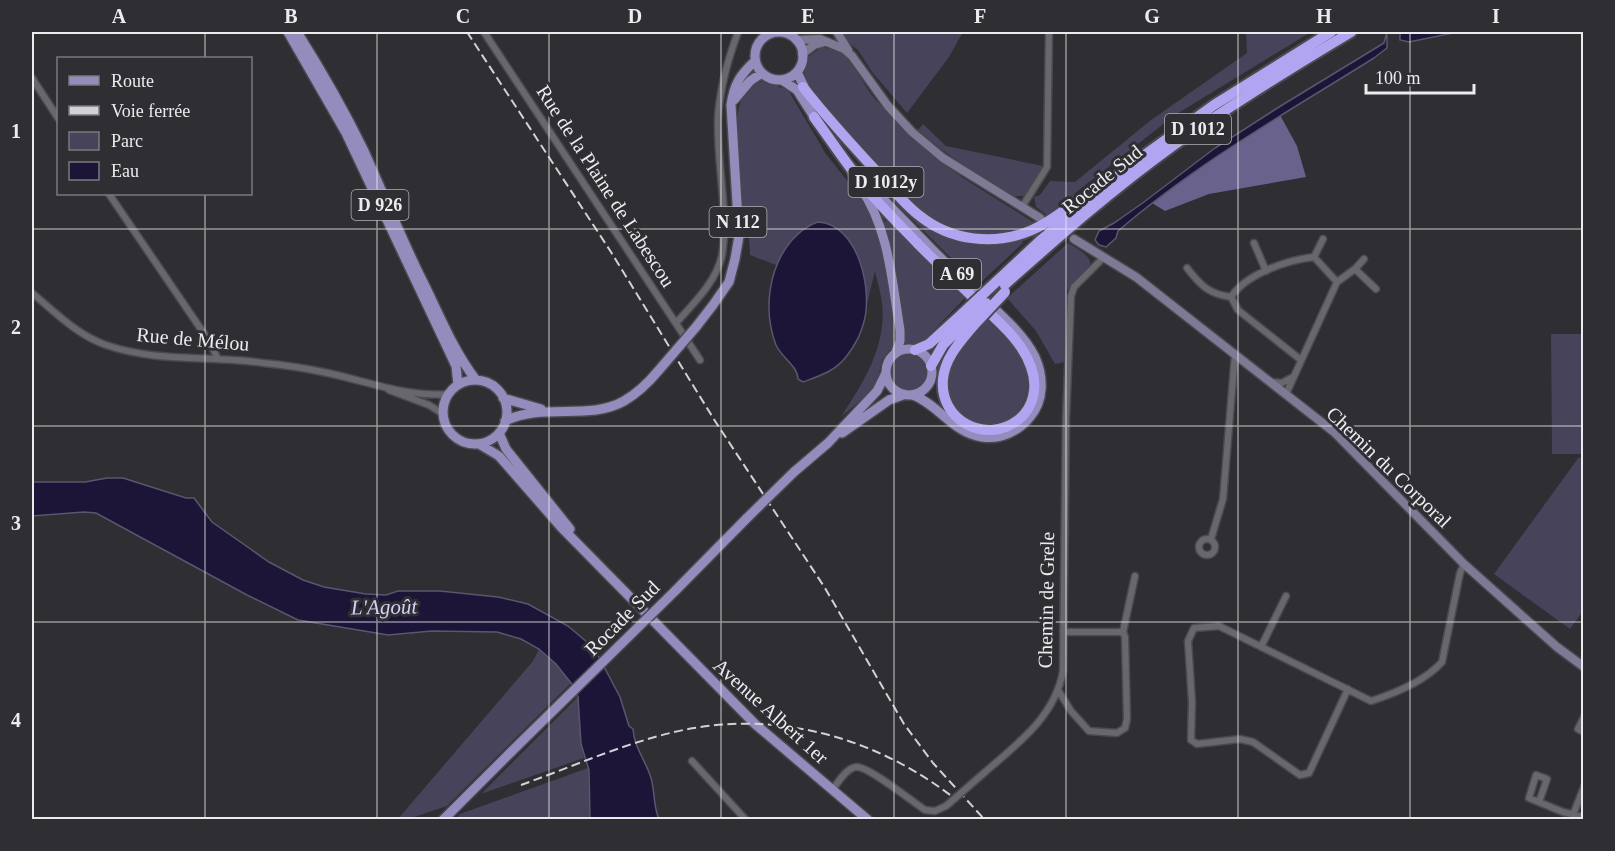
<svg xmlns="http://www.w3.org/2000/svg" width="1615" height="851" viewBox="0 0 1615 851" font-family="'Times New Roman',serif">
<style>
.green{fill:#46435b}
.forest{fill:#68628c}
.water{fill:#1d1538;stroke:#5b566f;stroke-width:1.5}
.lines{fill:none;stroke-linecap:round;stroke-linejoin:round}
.street-casing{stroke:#4a494e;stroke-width:9}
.secondary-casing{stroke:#4a494e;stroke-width:11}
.primary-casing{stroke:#4a494e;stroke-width:12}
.highway-casing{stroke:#4a494e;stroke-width:14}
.street{stroke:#68676d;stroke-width:6}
.secondary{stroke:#7e7a95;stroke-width:8}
.primary{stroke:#948cbc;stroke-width:9}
.highway{stroke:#b1a5f1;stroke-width:10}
.rail{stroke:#d2d2d6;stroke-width:2;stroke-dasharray:9 4.5;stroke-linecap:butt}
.street-bridge-casing{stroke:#4a494e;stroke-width:9;stroke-linecap:butt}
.primary-bridge-casing{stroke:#4a494e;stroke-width:12;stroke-linecap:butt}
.highway-bridge-casing{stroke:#4a494e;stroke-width:14;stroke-linecap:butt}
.street-bridge{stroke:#68676d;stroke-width:6}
.primary-bridge{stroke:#948cbc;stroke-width:9}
.highway-bridge{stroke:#b1a5f1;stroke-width:10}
.grid{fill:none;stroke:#ececef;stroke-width:1.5;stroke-opacity:0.55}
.labels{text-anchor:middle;stroke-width:6;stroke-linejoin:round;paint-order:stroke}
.shield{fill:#2e2e33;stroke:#b3b3b7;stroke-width:1.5}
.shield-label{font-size:18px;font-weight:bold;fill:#ececef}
.street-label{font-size:20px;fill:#ececef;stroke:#2e2e33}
.water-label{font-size:21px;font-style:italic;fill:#d5d0fa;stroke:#2e2e33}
.neatline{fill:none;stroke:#ececef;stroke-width:2}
.grid-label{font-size:20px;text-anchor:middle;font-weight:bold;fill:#ececef}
</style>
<rect width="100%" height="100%" fill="#2e2e33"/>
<path class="green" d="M823 32H963L949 57 907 113 872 72 858 50 843 38Z
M1246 32H1311L1175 115 1047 215 1036 207 1034 197 1040 195 1050 181 1075 182 1151 120 1247 53Z
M822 48C851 46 859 81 875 99 897 123 919 147 946 166 974 186 1005 204 1035 223L1016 232 999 236 997 233H980L953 228 931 218 912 201 825 105 823 106C809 86 789 63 822 48Z
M763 81 788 90 826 154 860 197 874 220 880 240 897 333 896 342 882 360 876 387 841 417C863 383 887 346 882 303 881 293 877 281 875 271L866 308 862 269 818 222C799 227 786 248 776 265L750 255 748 217 741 208C740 190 739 173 738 155 737 130 731 90 763 81Z
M923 124 946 146 1043 166 1024 196H1014C980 176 947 156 918 130Z
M844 142 944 235 1021 239 1023 243 978 285 881 188Z
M887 221 965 298 924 340 918 343 907 344 904 341 889 242 883 223Z
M1068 243C1107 265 1086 266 1067 291L1065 362 1055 364 1036 331 1007 298Z
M986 318C999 333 1016 346 1024 364 1028 373 1028 382 1027 391 1016 448 932 426 949 371 956 351 973 335 986 318Z
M1551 334H1583V454H1552Z
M891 372a18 18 0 1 1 36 0a18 18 0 1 1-36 0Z
M1579 457 1584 460 1583 611 1570 629 1494 574Z
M539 649 556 664 571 683 447 806 408 819 397 820 533 661Z
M578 697 581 744 584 758 481 794Z
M588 768 590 819 454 820 460 814Z"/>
<path class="forest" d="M1280 115 1297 146 1306 177 1209 194 1165 211 1152 203 1200 167Z"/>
<path class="water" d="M1387 32V48L1374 58C1286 113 1197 163 1118 231L1116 238 1106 247 1099 245 1095 240 1099 231 1114 223 1144 202 1215 148 1279 107 1379 46 1384 43Z
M1400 32H1458L1409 42 1400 40Z
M818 222C859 224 874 293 863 325 860 336 853 348 846 357 834 372 819 376 803 382L798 379C798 366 781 357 776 345 763 311 768 268 792 240 800 232 807 225 818 222Z
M107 478H123L186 498H194L212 522 269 562 303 580 324 587 366 594 386 595 398 591H440L498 597 528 604 568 626 594 648 620 697 629 726 633 729C634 747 646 761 651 778 655 791 653 806 659 819H590L589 770 581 744 578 697 571 683 556 664 539 649 521 639 497 632 432 631 388 635 298 620 247 595 96 513 84 512 32 516V482H85Z"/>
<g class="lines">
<defs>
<path id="street" d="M484 32 700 360
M32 78 58 118
M109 194 209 341 218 359
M1022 207 1047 167 1049 32
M1254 243 1266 271
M1314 257 1323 239
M1187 268C1201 286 1209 294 1231 297
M1355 269 1364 259
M32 293C55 312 77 335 106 345 158 363 212 355 264 363 284 365 304 368 323 372 364 380 407 398 448 394
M1231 297C1246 274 1287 260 1314 257L1337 282
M1231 297 1238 310 1301 360
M676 323C693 304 717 281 722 255 729 210 716 162 718 117 720 88 728 59 738 32
M1270 382 1282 383 1291 378
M389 390 429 405 443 414
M1286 394 1337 282 1355 269 1376 289
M1199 547a8 8 0 1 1 16 0a8 8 0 1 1-16 0Z
M1211 539 1223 499 1235 354
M1063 632H1123
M1261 647 1286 596
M1348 689 1309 773 1300 775 1253 742 1240 739 1197 744 1191 740 1192 702 1188 641 1194 628 1219 626 1371 701C1396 693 1425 681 1442 662L1460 573 1464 564
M1058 690 1071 711 1089 731 1117 733 1125 728 1127 719 1125 637 1123 632 1135 576
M1584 717 1578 729 1584 732
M692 761 746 820
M984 773C1017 744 1055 717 1063 671L1066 419 1071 296 1074 287 1104 257
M832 790C838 783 846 768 856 767 867 765 913 802 925 810L935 811 946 806
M1539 802 1547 779 1536 775 1529 798 1563 812 1584 817
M1573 815 1584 787"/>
<path id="secondary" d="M837 32 848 50
M796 40 820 39 844 49 852 56 888 106 912 132 943 158 1040 218
M802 54 814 45 825 42
M1074 239 1136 277 1334 432 1464 564 1557 647 1584 667"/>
<path id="primary" d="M288 32 346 133 456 366 458 385
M297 32C321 70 344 110 364 151 383 193 400 235 420 276 438 311 452 349 476 380
M755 56a24 24 0 1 1 48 0a24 24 0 1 1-48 0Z
M797 72 807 93
M782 80 797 90 818 123
M734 100 750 81 762 73
M863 176C879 196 898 214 916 233 934 251 952 270 971 287 992 307 1022 331 1035 357 1044 377 1044 401 1030 417 1019 431 1000 440 982 437 953 433 939 405 913 395
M860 187C889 228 892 282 900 330V341L895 354
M696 327 713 305 729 282 735 259 739 236 731 105C734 84 740 75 755 61
M886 372a23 23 0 1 1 46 0a23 23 0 1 1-46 0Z
M443 412a32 32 0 1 1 64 0a32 32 0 1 1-64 0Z
M503 398 541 409
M505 421C544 402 589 421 624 401 638 393 649 382 659 370
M499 433 506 449 570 529
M842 433 889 400 903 395
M479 444 499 456 561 527 755 724 868 820
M794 472 828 443 877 391 886 373
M675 591 747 518
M443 820 512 751"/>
<path id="highway" d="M803 87C827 118 852 145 878 173 892 188 904 204 920 216 951 241 995 246 1032 230 1048 223 1064 211 1078 200
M814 117C830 139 845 162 862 183 879 205 899 224 918 244 938 264 959 284 980 304 1000 323 1022 341 1031 367 1038 386 1034 408 1018 420 985 445 939 420 943 379 945 357 961 341 974 325
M996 282 1042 239 1132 164 1214 105 1331 32
M1001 288C1057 238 1113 189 1174 145 1231 105 1291 68 1351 32
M915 350 929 344 963 313
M931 366 943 345 969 319"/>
</defs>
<use href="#street" class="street-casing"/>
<use href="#secondary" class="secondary-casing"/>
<use href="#primary" class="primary-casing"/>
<use href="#highway" class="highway-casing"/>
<use href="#street" class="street"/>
<use href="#secondary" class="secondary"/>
<use href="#primary" class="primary"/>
<use href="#highway" class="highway"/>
<path class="rail" d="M467 32 611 252 715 421 825 588 904 724 933 763 985 820
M521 785C577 765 636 738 694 728 790 712 883 742 958 801"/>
<defs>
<path id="street-bridge" d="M946 806 984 773"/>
<path id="primary-bridge" d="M659 370 696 327
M747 518 794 472
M512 751 675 591"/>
<path id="highway-bridge" d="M963 313 996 282
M969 319 986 303
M974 325 1005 292"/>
</defs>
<use href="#street-bridge" class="street-bridge-casing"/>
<use href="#primary-bridge" class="primary-bridge-casing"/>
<use href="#highway-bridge" class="highway-bridge-casing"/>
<use href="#street-bridge" class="street-bridge"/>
<use href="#primary-bridge" class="primary-bridge"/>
<use href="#highway-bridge" class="highway-bridge"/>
</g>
<path class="grid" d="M205 32V58M377 32V820M549 32V820M721 32V820M894 32V820M1066 32V820M1238 32V820M1410 32V820M205 194V820M32 229H1584M32 426H1584M32 622H1584"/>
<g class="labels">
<g class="shield">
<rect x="1165" y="114" width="66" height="30" rx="4.5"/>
<rect x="848.5" y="167" width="75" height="30" rx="4.5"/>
<rect x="351.5" y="190" width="57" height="30" rx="4.5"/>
<rect x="709.5" y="207" width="57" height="30" rx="4.5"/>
<rect x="933" y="259" width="48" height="30" rx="4.5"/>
</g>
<g class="shield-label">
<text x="1198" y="135">D 1012</text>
<text x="886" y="188">D 1012y</text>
<text x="380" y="211">D 926</text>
<text x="738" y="228">N 112</text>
<text x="957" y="280">A 69</text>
</g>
<g class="street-label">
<text transform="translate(1102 179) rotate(-39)" y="7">Rocade Sud</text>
<text transform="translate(606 186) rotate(57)" y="7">Rue de la Plaine de Labescou</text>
<text transform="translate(193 339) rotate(5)" y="7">Rue de Mélou</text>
<text transform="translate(1389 467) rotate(44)" y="7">Chemin du Corporal</text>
<text transform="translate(1046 600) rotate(-89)" y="7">Chemin de Grele</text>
<text transform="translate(622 618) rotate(-45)" y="7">Rocade Sud</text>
<text transform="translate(771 711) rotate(42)" y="7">Avenue Albert 1er</text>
</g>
<g class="water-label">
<text transform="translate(384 607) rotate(-1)" y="7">L'Agoût</text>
</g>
</g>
<rect width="1615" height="851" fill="none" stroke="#2e2e33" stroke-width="66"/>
<rect x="57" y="57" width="195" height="138" fill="#2e2e33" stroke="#7a7a7e" stroke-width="1.5"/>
<rect x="69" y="76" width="30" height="9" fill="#948cbc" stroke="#7a7a7e" stroke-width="1.5"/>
<text x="111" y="87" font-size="18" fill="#ececef">Route</text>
<rect x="69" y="106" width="30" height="9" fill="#d2d2d6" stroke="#7a7a7e" stroke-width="1.5"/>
<text x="111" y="117" font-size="18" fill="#ececef">Voie ferrée</text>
<rect x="69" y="132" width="30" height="18" fill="#46435b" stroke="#7a7a7e" stroke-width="1.5"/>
<text x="111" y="147" font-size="18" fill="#ececef">Parc</text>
<rect x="69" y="162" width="30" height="18" fill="#1d1538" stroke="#7a7a7e" stroke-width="1.5"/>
<text x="111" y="177" font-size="18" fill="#ececef">Eau</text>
<path d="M1366 84v9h108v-9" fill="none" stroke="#ececef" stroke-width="3"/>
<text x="1375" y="84" font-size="18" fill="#ececef" stroke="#2e2e33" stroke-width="4.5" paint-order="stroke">100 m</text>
<rect x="33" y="33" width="1549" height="785" class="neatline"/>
<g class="grid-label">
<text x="119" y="23">A</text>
<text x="291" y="23">B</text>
<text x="463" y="23">C</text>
<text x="635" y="23">D</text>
<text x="808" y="23">E</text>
<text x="980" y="23">F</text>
<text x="1152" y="23">G</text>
<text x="1324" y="23">H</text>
<text x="1496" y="23">I</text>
<text x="16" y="138">1</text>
<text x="16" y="334">2</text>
<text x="16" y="530">3</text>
<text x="16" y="727">4</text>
</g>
</svg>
